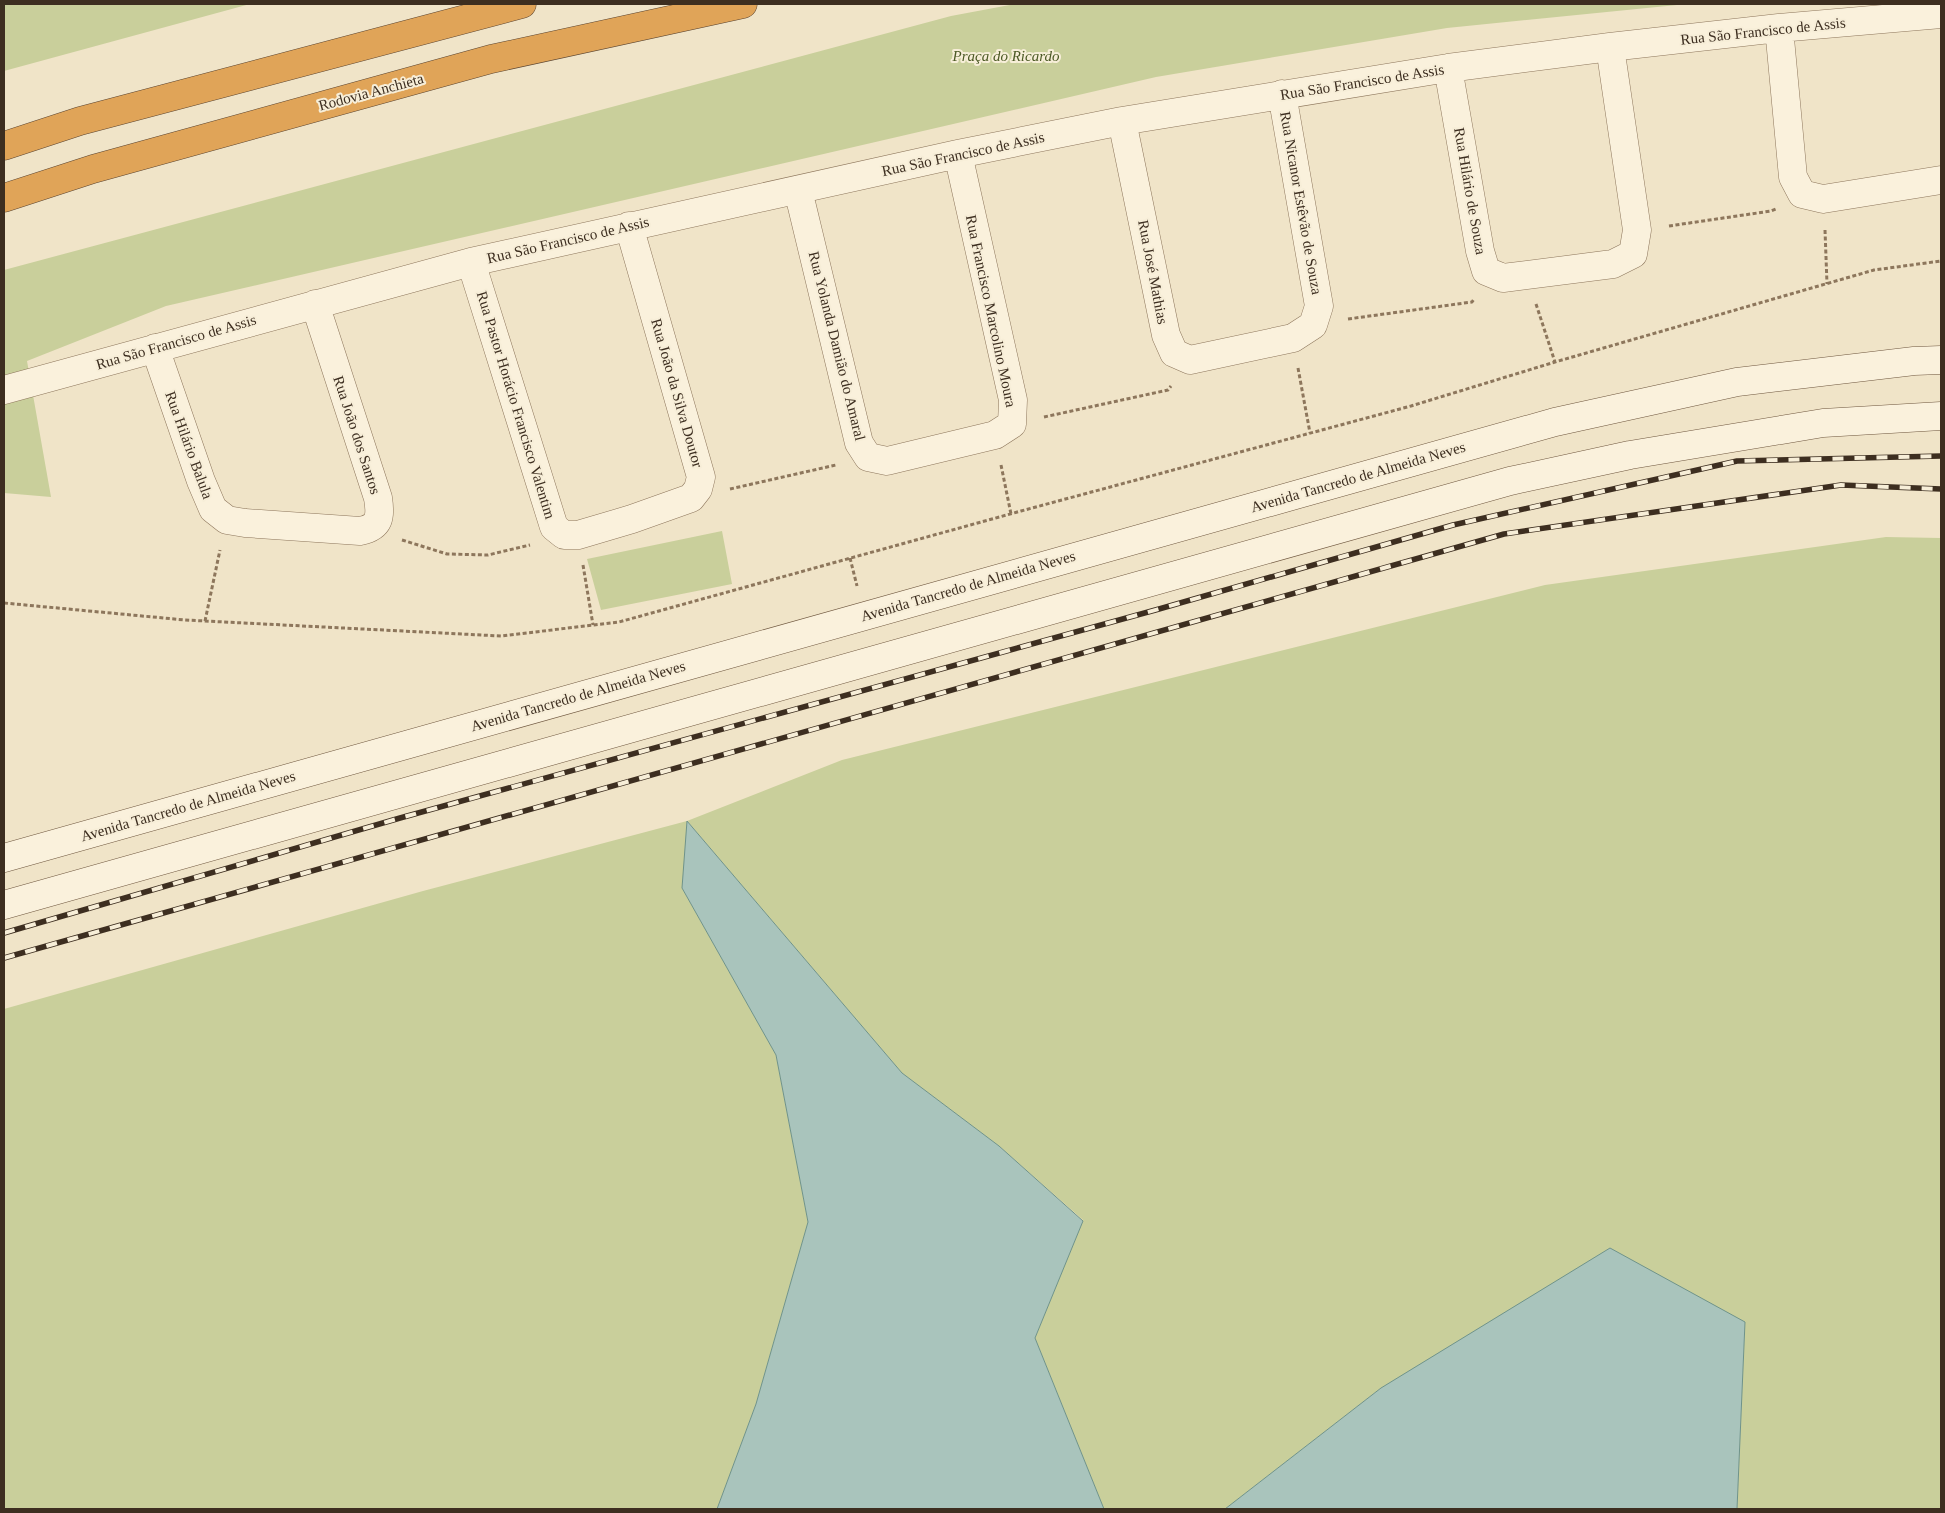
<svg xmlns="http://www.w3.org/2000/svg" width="1945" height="1513" viewBox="0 0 1945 1513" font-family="'Times New Roman',serif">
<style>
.green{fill:#c9cf9b}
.water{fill:#a9c4bc;stroke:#6f938a}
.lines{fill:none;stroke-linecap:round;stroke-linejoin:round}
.minor-casing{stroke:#8d765c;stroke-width:29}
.secondary-casing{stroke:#6f573f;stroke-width:29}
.motorway-casing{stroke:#5b4430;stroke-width:29}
.path{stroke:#8d765c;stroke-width:3;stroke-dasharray:4 2.5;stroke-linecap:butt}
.minor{stroke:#faf1dc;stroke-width:28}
.secondary{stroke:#faf1dc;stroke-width:28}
.motorway{stroke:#e0a458;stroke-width:28}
.rail-casing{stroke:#3d2e20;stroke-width:5.5}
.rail{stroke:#f7eed8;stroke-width:4;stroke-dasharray:11;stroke-linecap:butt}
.labels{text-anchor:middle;stroke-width:4;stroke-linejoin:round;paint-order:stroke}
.street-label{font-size:15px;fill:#3d2e20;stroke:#f7eed8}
.park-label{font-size:15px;font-style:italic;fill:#4d5a26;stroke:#f7eed8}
</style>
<rect width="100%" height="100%" fill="#f0e4c8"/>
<path class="green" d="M4 4H250L4 71Z
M1015 4H1687L1447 28 1156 77 166 306 27 361 51 497 4 493V270L951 16Z
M722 531 732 584 601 610 587 559Z
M1886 537 1941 538V1509H1737L1745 1322 1381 1388 1225 1509H1104L1035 1338 1083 1220 999 1146 902 1073 688 822 682 888 776 1055 808 1222 756 1404 717 1509H4V1009L423 891 687 821 842 760 1545 585Z"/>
<path class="water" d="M687 821 902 1073 999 1146 1083 1221 1035 1338 1104 1509H717L756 1404 808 1222 776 1055 682 888Z
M1610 1248 1745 1322 1737 1509H1225L1381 1388Z"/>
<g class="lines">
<defs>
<path id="minor" d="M1779 28 1793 177 1802 194 1823 199 1941 180
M1448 68 1480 251 1486 271 1503 278 1613 264 1633 254 1637 230 1610 47
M1122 121 1166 335 1174 353 1190 360 1293 338 1313 325 1319 306 1282 94
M798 190 859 443 868 457 887 461 995 435 1012 424 1013 400 958 154
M471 262 554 527 564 535H578L632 519 691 498 698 489 701 477 629 226
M155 348 201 481 213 509 227 520 245 523 360 531C380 527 381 517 378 498L315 304
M4 390 471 262 958 154 1122 121 1448 68 1610 47 1779 28 1941 14"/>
<path id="secondary" d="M4 858 1555 422 1737 382 1914 361 1941 360
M4 905 1510 481 1630 455 1823 423 1941 416"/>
<path id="motorway" d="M4 146 80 121 522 4
M4 198 93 169 491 59 743 4"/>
</defs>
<use href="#minor" class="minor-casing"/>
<use href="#secondary" class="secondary-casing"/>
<use href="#motorway" class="motorway-casing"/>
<path class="path" d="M1669 226 1771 211 1776 209
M1825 230 1827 284
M1536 304 1555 362
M1348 319 1472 302 1474 299
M1298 368 1310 433
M1044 417 1168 390 1171 386
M1001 465 1011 514
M730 489 836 465
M402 540 447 554 488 555 530 545
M850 558 857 586
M583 565 593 625
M4 603 185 620 501 636 619 622 1021 511 1411 406 1555 362 1874 270 1941 261
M205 621 220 550"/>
<use href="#minor" class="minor"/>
<use href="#secondary" class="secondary"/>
<use href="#motorway" class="motorway"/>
<defs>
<path id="rail" d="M4 933 400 818 1159 609 1453 525 1737 461 1941 456
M4 958 1504 534 1841 485 1941 489"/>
</defs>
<use href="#rail" class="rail-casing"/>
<use href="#rail" class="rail"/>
</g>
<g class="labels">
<g class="street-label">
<text transform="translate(1763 31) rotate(-6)" y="5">Rua São Francisco de Assis</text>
<text transform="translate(1362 82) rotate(-9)" y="5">Rua São Francisco de Assis</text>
<text transform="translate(371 92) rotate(-15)" y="5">Rodovia Anchieta</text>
<text transform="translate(963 154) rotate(-12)" y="5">Rua São Francisco de Assis</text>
<text transform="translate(1470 191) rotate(80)" y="5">Rua Hilário de Souza</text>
<text transform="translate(1301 203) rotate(80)" y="5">Rua Nicanor Estêvão de Souza</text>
<text transform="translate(568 240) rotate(-13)" y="5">Rua São Francisco de Assis</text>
<text transform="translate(1153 272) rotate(79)" y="5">Rua José Mathias</text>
<text transform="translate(991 311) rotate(78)" y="5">Rua Francisco Marcolino Moura</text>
<text transform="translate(176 342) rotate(-16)" y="5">Rua São Francisco de Assis</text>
<text transform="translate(837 346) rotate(76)" y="5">Rua Yolanda Damião do Amaral</text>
<text transform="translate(677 393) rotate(74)" y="5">Rua João da Silva Doutor</text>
<text transform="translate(516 405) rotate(73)" y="5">Rua Pastor Horácio Francisco Valentim</text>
<text transform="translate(357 435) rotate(72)" y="5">Rua João dos Santos</text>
<text transform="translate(189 445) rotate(70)" y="5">Rua Hilário Balula</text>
<text transform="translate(1358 477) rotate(-16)" y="5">Avenida Tancredo de Almeida Neves</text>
<text transform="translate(968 586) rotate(-16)" y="5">Avenida Tancredo de Almeida Neves</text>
<text transform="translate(578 696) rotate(-16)" y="5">Avenida Tancredo de Almeida Neves</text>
<text transform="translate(188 806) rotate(-16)" y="5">Avenida Tancredo de Almeida Neves</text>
</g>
<g class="park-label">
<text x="1006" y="61">Praça do Ricardo</text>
</g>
</g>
<rect width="1945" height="1513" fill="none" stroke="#3d2e20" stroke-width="10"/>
</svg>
